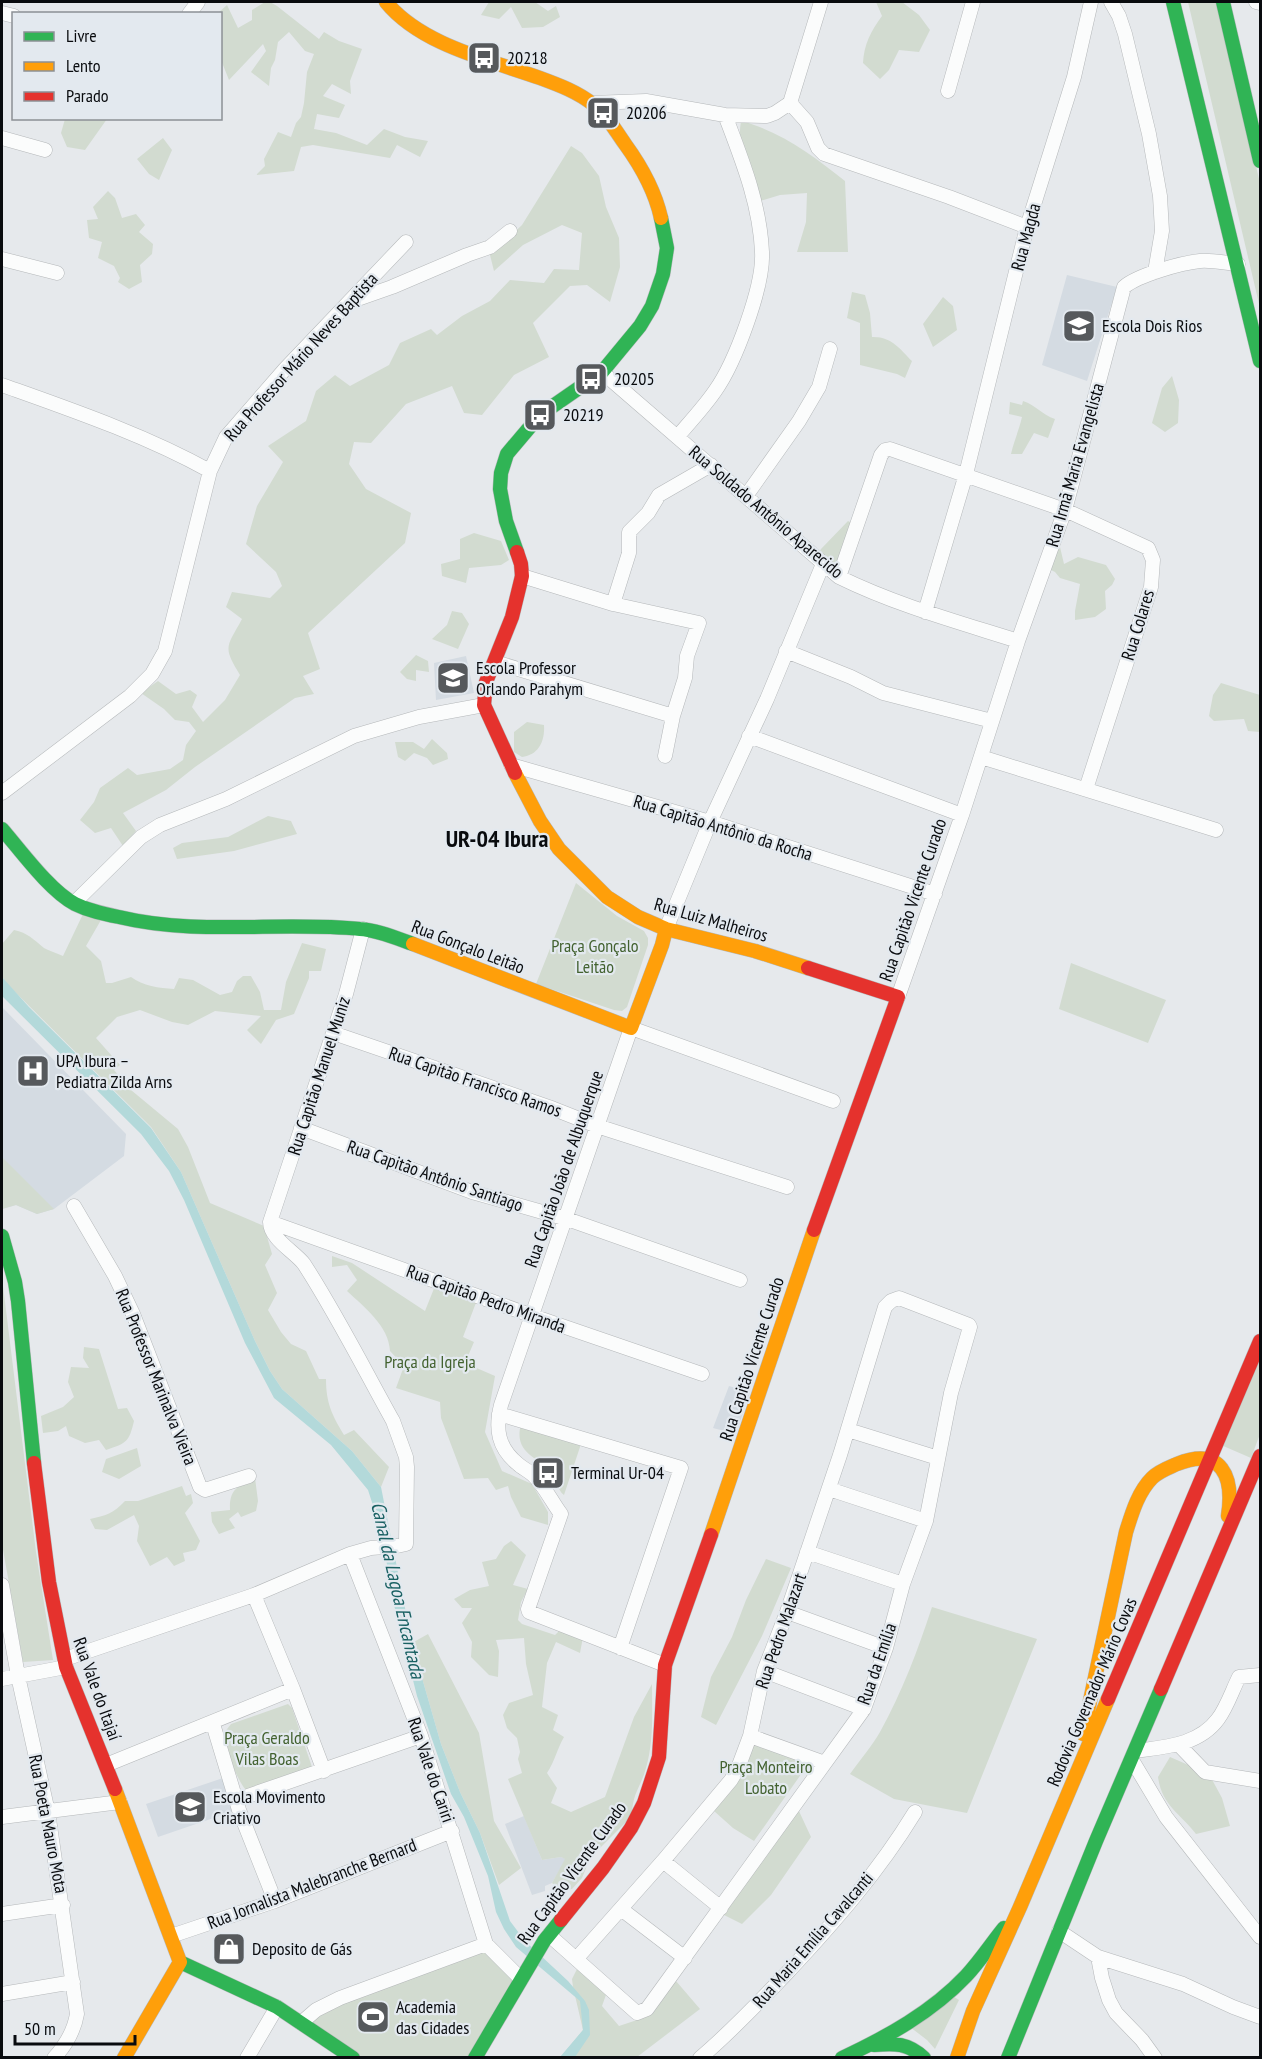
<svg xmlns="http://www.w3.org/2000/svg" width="1262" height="2059" viewBox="0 0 1262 2059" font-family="'PT Sans Narrow',sans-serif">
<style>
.built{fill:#d4dbe2}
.green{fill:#d2dbd0}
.water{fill:#b3d9da}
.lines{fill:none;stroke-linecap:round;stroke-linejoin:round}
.street-casing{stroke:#b5b8ba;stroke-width:15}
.fast-casing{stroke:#b5b8ba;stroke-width:15}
.slow-casing{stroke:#b5b8ba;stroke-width:15}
.jam-casing{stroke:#b5b8ba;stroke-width:15}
.street{stroke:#fbfcfc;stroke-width:14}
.fast{stroke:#30b455;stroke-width:14}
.slow{stroke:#ff9f0a;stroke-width:14}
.jam{stroke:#e5322d;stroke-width:14}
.labels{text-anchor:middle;stroke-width:4.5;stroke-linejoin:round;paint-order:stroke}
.poi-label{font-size:18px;fill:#090b0e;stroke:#e3e9ef;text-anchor:start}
.street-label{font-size:18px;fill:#090b0e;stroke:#e3e9ef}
.park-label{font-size:18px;fill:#436230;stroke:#e3e9ef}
.water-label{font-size:20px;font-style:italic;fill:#1a6163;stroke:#e3e9ef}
.district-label{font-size:24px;font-weight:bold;fill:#090b0e;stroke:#e3e9ef}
</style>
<rect width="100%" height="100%" fill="#e6e9ec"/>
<path class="built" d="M1067 275 1117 287 1087 381 1042 365Z
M466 656 474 693 436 700 434 663Z
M2 1007 126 1134 124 1156 54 1209 37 1214 16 1205 2 1209Z
M729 1386 750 1392 736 1434 713 1428Z
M223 1778 234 1811 158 1837 146 1804Z
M524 1816 542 1860 561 1857 566 1859 552 1883 545 1886V1891L532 1895 505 1824Z"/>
<path class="green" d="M265 2H270L277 6 319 39 324 32 339 41 362 49 350 81 351 94 332 84 323 96 345 105 339 118 317 114 314 129 336 133 367 145 384 129 405 137 428 141 420 157 397 145 390 158 313 145 301 147 294 171 256 175 265 166 264 159 278 132 291 137 296 123 301 117 304 103 307 72 314 54 305 51 289 32 278 42 275 60 271 68 269 86 251 72 266 51 263 44 229 80 221 60 220 14 218 13 227 5 238 28 252 20V10Z
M489 2H535L548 11 556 6 560 17 543 27 522 28 511 7 499 19 481 15Z
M876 2H902L919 15 930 30 919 52 899 50 889 70 880 79 863 63C864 44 871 31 882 16Z
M1188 2H1217L1260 183V308Z
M65 119V118L107 119 85 150 67 147 61 133Z
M741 121C780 131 814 156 845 181L848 252H797L806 222 807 193 780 195 760 201C748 174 736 151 741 121Z
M163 138 172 150 159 180 149 174 137 159Z
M571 146 582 153 599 176 606 207 619 238 620 267 610 302 587 285 570 286 533 323 549 357 514 375 482 415 464 413 452 386 406 404 371 443 354 442 349 464 366 489 411 513 405 543 308 633 320 669 303 676 314 694 295 698 195 767 166 790 123 813 136 831 123 846 111 828 95 833 80 820 94 802 100 788 128 768 137 775 170 769 183 760 186 745 196 731 189 722 175 720 164 709 141 693 158 681 176 694 190 690 197 695 192 707 203 722 225 700 240 675C222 646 227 647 242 619L226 607 232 592 270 598 282 586 276 572 246 544 257 506 283 462 268 446 306 421 316 391 335 375 350 386 389 365 400 343 431 329 437 335 462 316 490 301 510 280 544 283 554 269 579 270 582 233 562 225 523 245 494 271 490 255 522 225Z
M108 191 115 198 122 218 136 214 145 225 139 232 153 244 152 254 140 265 142 282 129 289 118 282 120 278 114 266 98 258 102 242 89 238 87 220 98 219 93 207Z
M852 292 865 295 870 313 872 337C891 336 900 349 912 361L905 378 897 374 860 365V323L847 318Z
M943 297 953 306 957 330 933 347 923 324Z
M1172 376 1179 400 1178 423 1165 432 1152 423 1162 388Z
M1023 401C1036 405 1042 415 1055 419L1048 438 1034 433 1022 454H1011C1014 441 1019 430 1022 417L1009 414 1010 402 1022 405Z
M848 521 852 523 836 566 818 554 821 549Z
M474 533 501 541 509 560 501 565 469 568 466 583 442 576 441 564 460 559V539Z
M1060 547 1064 564 1078 557 1106 565 1115 579 1112 585 1105 591 1106 609 1095 617 1075 620V611L1080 584 1060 578 1055 572 1049 569 1053 554Z
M452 611 462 613 469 624 458 649 432 639 447 625Z
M416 655 428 661 429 672 416 670V681L407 679 400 672Z
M1221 683 1260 695V732L1248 731 1244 719 1214 721 1209 716 1213 695Z
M527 722 544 725C545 741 539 755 522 757L514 752V732Z
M432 739 447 753 448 759 433 765 427 758 414 753 405 761 398 757 395 742H413L424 749Z
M268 816 291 821 297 834 234 851 177 859 173 848 182 843 228 837Z
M576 883 617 916 644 931 648 938V945L627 1007 622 1011 614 1010 536 984Z
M83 914 101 920 86 946 101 961 106 983H112L131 977C143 986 159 988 174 989L179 978 193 980 220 995 232 992 237 981 243 976H251L260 992 264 1010H281L286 982 302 943 326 949 321 971H309V978L294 1014 276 1020 261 1044 247 1030 261 1016 215 1011 188 1025 172 1022 140 1010 117 1017 96 1038 120 1065 114 1070 131 1090 178 1129 188 1147 210 1203 264 1226 272 1254 265 1265 277 1293 268 1310 281 1332 291 1344 306 1351 319 1379H326C326 1403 332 1415 344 1435L354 1430 389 1467 381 1487 352 1451 282 1389 270 1371 255 1341 181 1172 151 1127 8 985 2 977V944L14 930C28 933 33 939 44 948 49 951 57 953 63 956Z
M1071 963 1166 1000 1148 1043 1059 1009Z
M2 1157 54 1209 37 1214 16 1205 2 1209Z
M332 1256 352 1263 425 1311 435 1286 477 1300 463 1337 474 1342 465 1363 495 1376 485 1432 502 1471 532 1484 548 1512V1525L521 1517 511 1497 508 1486 496 1490 488 1478 464 1479 441 1418 440 1402 396 1388 404 1366 390 1351C389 1326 364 1307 347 1291L357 1280 347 1265 332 1267Z
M2 1278 36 1552 53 1660 23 1662 2 1544Z
M84 1347 99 1349 118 1409 127 1408 134 1421C129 1442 127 1443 106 1450L99 1440 85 1443 69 1436 66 1426 58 1431 43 1433 41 1416 63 1407 74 1397 68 1382 71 1367 89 1368 83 1358Z
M1260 1354V1434L1251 1458 1221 1445Z
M521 1424 581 1444 564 1495C557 1490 558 1481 553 1474 538 1456 513 1454 521 1424Z
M137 1448 141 1466 119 1479 102 1472 106 1459Z
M255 1478 258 1501 256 1511 241 1517 238 1512 229 1519 235 1528 219 1534 212 1522 211 1512 230 1510C229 1489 238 1486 255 1478Z
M182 1486 186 1496 191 1494 193 1503 185 1513 200 1541 196 1550 183 1553 185 1561 174 1566 167 1557 150 1566 137 1541 139 1526 134 1515 107 1530 95 1529 90 1519C105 1516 114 1513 125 1501H138Z
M511 1541 526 1555 513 1585 528 1589 521 1602 518 1620 522 1624 555 1635 562 1628 583 1637 580 1653 556 1642 547 1663 542 1707 558 1715 553 1730 564 1737C557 1749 555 1761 547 1773L557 1788 551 1803 571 1812 605 1797 634 1717 652 1684C652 1711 654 1741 646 1768 641 1787 632 1793 632 1816L590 1858 582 1878 572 1889 561 1890 552 1883 565 1859 561 1857 542 1860 508 1779 522 1773 518 1759 520 1752 517 1738 507 1728 503 1715 509 1703 533 1695 526 1664 524 1638 496 1640 499 1651 498 1677 489 1675 471 1657 472 1642 462 1623 472 1608H462L454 1599 470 1590 489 1586 482 1562 496 1559 504 1546Z
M766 1559 791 1568 762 1636 716 1725 701 1717 711 1677 732 1637 746 1600Z
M932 1607 1037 1639 967 1813 894 1799 850 1774C860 1760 872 1746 880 1732 902 1692 918 1650 932 1607Z
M428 1634 479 1733 494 1821 521 1868 499 1885 480 1833 460 1792 441 1744 412 1643Z
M288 1704 292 1708 312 1767 246 1790C236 1779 225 1747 224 1733L231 1724Z
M751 1743 809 1763 754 1841 733 1828 714 1811Z
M1170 1757 1209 1774 1222 1798 1230 1826 1196 1834C1180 1813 1162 1806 1158 1777Z
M798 1809 811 1837 771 1895 742 1924 722 1914Z
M491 1949 515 1978 474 2057H347L300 2026 338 1996Z
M578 1967 607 1992 602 2006 619 2026 646 2017 676 1981 700 2009 637 2057 560 2058 583 2030 573 1987 572 1979Z
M951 1995 959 2000 935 2049 927 2040 910 2027Z"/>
<path class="water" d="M2 977 29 1007 151 1128 181 1172 255 1341 270 1371 282 1389 352 1451 381 1487 412 1643 441 1744 460 1792 480 1833 510 1921 525 1941 568 1981 585 2001 589 2010 590 2035 575 2057H560L583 2030 580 2001 516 1947 504 1929 496 1912 488 1876 464 1817 451 1794 417 1696 394 1605 381 1530 368 1490 331 1445 274 1398 245 1343 184 1200 169 1171 141 1134 2 996Z"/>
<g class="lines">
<defs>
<path id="street" d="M1111 2 1119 16 1125 34 1149 134 1160 196 1162 231 1155 272
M1256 2 1260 3
M2 13 14 16
M189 14 198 2
M948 91 973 2
M592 103 646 101 725 115 767 116 775 113 790 103 821 2
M790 103 807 122 818 148 824 154 949 197 1027 227
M2 138 45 150
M2 259 57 273
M355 300 392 287 467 255 490 247 510 231
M602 372 839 577C896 605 958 622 1018 641
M2 385C72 410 145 435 210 471
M677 437C690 422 704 407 715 391 735 363 764 286 762 252 760 204 742 160 725 115
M746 496 799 421 819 387 830 349
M522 576 613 604 699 623 687 656 685 678 673 716 665 756
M839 577 881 455 885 450 890 449 1065 510 1148 548 1153 560 1151 587 1086 789
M613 604 629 553V532L648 513 659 495 711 465
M925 612 966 474 1027 227 1074 77 1091 2
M786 651 851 677 883 693 992 721
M495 662 673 716
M749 736 962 815
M981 757 1216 830
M511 765 710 822 935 894
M2 793 130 696 152 674 165 651 210 471 226 437 285 369 406 242
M74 903 141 837 160 825 226 799 354 736 419 717 484 705
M666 929 710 822 767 699 823 564
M898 997 962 815 1018 641 1065 510 1124 287C1138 275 1181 263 1200 261 1212 260 1225 263 1238 264
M333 1033 549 1107 597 1126 787 1187
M301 1128 472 1192 567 1219 740 1280
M74 1206 115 1276 133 1314 200 1487 205 1490 249 1476
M270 1222 533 1316 702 1374
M270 1222 346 994 363 929
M499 1414 681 1468 620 1648
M848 1430 938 1458
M829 1489 926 1521
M807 1552 903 1584
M350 1554 421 1736 486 1944 521 1979
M2 1585 18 1676 48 1812 77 2014C74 2031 66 2045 54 2058
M254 1595 293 1689 324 1771
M787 1612 886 1648
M65 1659 254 1595 350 1554 371 1548 397 1546 406 1544 407 1467 406 1457 393 1421C364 1369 337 1315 304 1264 295 1252 270 1239 270 1222
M665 1665 529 1612 528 1609 561 1514C552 1502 544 1485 533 1475 529 1471 522 1468 518 1464 498 1448 495 1429 501 1405L631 1028 833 1101
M764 1671 864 1709
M2 1679 66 1667
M213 1724 239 1810 275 1901
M750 1736 825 1763
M1179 1745 1205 1772 1260 1781
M1136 1751C1165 1747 1199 1745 1218 1719 1227 1707 1232 1691 1239 1677L1260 1675
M1132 1760 1166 1817 1260 1937
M106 1765 293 1689
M236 1800 421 1736
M2 1817 120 1802
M663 1861 721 1908
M621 1909 685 1958
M2 1914 63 1905
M1059 1931 1098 1957 1102 1978 1109 2000 1116 2013 1142 2040 1155 2058
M549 1935 637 2013 647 2009 864 1709 886 1648 903 1584 926 1521 951 1393 970 1327 969 1325 899 1298 891 1301 885 1307 840 1455 787 1612 764 1671 750 1736 738 1768 731 1780 663 1861 577 1958
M171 1936 275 1901 452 1831
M1098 1957 1183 1984 1233 2007 1260 2017
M2 1994 73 1982
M301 2023 316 2010 340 1998 486 1944
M247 2058 277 2007
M700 2058C731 2032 758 2003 786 1974 833 1924 879 1871 915 1812"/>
<path id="fast" d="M1173 2 1260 361
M1223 2 1260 161
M517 552 506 521 500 489 501 473 507 454 540 415 602 372 640 326 652 306 663 274 667 248 661 218
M2 829C21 851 50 891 75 904 89 911 104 914 119 917 198 936 280 921 360 929 377 930 396 938 413 944
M2 1236 15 1282 18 1301 34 1463
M180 1962 277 2007 353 2058
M874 2045C895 2043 908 2043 924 2058
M475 2058 544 1941 561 1920
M842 2058C887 2037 932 2012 966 1976 980 1961 991 1944 1004 1928
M1008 2058 1096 1841 1161 1689"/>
<path id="slow" d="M386 2C421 45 490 60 540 78 559 85 578 92 594 105 607 115 615 130 625 144 641 166 655 191 661 218
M515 773 540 821 559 849 607 897 638 917 666 929 755 951 808 968
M413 944 631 1028 662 945 666 929
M711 1535 814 1230
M1083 1734 1126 1532C1132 1513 1138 1492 1152 1478 1159 1471 1168 1468 1177 1464 1222 1446 1234 1477 1228 1516
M115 1789 180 1962 124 2058
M957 2058 973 2011 1020 1907 1108 1699"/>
<path id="jam" d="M515 773 484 705 486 682 512 617 522 576 521 564 517 552
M808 968 898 997 814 1230
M34 1463 49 1582 66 1667 115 1789
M1161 1689 1260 1456
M1108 1699 1260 1341
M561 1920 603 1868 631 1828 644 1803 659 1757 665 1665 711 1535"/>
</defs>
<use href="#street" class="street-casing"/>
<use href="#fast" class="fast-casing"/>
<use href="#slow" class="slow-casing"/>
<use href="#jam" class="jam-casing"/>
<use href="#street" class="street"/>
<use href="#fast" class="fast"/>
<use href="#slow" class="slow"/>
<use href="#jam" class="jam"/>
</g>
<defs>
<symbol id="bus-square" viewBox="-11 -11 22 22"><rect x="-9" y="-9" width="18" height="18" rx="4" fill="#56595c" stroke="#e3e9ef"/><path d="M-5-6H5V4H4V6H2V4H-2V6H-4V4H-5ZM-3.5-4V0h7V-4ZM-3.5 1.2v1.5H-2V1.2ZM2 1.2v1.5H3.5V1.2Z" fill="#fff"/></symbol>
<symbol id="school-square" viewBox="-11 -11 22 22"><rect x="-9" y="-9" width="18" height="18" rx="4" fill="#56595c" stroke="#e3e9ef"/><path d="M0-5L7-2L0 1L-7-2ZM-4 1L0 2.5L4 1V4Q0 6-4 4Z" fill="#fff"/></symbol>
<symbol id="hospital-square" viewBox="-11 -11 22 22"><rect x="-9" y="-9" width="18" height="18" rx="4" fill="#56595c" stroke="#e3e9ef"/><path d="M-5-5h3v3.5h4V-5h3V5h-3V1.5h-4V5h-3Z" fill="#fff"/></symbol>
<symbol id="shop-square" viewBox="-11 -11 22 22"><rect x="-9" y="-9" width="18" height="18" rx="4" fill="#56595c" stroke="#e3e9ef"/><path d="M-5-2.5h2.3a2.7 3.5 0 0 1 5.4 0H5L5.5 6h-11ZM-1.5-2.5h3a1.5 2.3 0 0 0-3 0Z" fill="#fff"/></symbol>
<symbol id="stadium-square" viewBox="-11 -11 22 22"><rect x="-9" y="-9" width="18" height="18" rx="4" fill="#56595c" stroke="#e3e9ef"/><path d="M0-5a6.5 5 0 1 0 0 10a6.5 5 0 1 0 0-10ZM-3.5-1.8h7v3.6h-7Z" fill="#fff"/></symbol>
</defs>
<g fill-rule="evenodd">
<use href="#bus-square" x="465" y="39" width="38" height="38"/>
<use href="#bus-square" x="584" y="94" width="38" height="38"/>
<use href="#school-square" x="1060" y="307" width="38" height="38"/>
<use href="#bus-square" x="572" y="360" width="38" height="38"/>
<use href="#bus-square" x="521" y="396" width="38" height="38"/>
<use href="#school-square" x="434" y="659" width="38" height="38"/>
<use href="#hospital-square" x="14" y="1052" width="38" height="38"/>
<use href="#bus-square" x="529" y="1454" width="38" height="38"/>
<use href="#school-square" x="171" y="1788" width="38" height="38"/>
<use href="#shop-square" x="210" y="1930" width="38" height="38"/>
<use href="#stadium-square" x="354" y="1998" width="38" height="38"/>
</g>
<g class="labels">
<g class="poi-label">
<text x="507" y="64">20218</text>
<text x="626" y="119">20206</text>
<text x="1102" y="332">Escola Dois Rios</text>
<text x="614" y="385">20205</text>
<text x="563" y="421">20219</text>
<text x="476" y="674">Escola Professor<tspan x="476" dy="21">Orlando Parahym</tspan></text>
<text x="56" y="1067">UPA Ibura –<tspan x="56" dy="21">Pediatra Zilda Arns</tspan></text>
<text x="571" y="1479">Terminal Ur-04</text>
<text x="213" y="1803">Escola Movimento<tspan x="213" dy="21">Criativo</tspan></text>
<text x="252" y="1955">Deposito de Gás</text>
<text x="396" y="2013">Academia<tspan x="396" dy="21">das Cidades</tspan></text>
</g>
<g class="street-label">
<text transform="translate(1026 237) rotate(-75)" y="6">Rua Magda</text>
<text transform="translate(301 357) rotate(-48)" y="6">Rua Professor Mário Neves Baptista</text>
<text transform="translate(1075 465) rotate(-74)" y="6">Rua Irmã Maria Evangelista</text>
<text transform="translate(766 512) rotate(40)" y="6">Rua Soldado Antônio Aparecido</text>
<text transform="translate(1138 625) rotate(-73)" y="6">Rua Colares</text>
<text transform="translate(723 828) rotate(17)" y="6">Rua Capitão Antônio da Rocha</text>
<text transform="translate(913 900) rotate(-71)" y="6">Rua Capitão Vicente Curado</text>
<text transform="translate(711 920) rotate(16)" y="6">Rua Luiz Malheiros</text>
<text transform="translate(468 947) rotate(21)" y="6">Rua Gonçalo Leitão</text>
<text transform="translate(319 1076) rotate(-72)" y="6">Rua Capitão Manuel Muniz</text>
<text transform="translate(475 1082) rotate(19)" y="6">Rua Capitão Francisco Ramos</text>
<text transform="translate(564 1169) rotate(-71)" y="6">Rua Capitão João de Albuquerque</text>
<text transform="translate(435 1176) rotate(19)" y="6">Rua Capitão Antônio Santiago</text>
<text transform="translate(486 1299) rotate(20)" y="6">Rua Capitão Pedro Miranda</text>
<text transform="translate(752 1359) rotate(-72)" y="6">Rua Capitão Vicente Curado</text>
<text transform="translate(156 1377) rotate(68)" y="6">Rua Professor Marinalva Vieira</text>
<text transform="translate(781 1631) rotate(-71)" y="6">Rua Pedro Malazart</text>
<text transform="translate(877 1664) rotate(-71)" y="6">Rua da Emília</text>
<text transform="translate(97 1689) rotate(70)" y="6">Rua Vale do Itajaí</text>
<text transform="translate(1092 1692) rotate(-67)" y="6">Rodovia Governador Mário Covas</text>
<text transform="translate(431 1770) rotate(71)" y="6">Rua Vale do Cariri</text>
<text transform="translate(48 1824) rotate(79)" y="6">Rua Poeta Mauro Mota</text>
<text transform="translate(572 1873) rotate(-54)" y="6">Rua Capitão Vicente Curado</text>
<text transform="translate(312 1884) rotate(-21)" y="6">Rua Jornalista Malebranche Bernard</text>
<text transform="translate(813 1940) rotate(-49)" y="6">Rua Maria Emília Cavalcanti</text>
</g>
<g class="park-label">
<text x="595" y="952">Praça Gonçalo<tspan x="595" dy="21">Leitão</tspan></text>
<text x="430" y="1368">Praça da Igreja</text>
<text x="267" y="1744">Praça Geraldo<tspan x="267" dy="21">Vilas Boas</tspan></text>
<text x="766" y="1773">Praça Monteiro<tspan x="766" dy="21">Lobato</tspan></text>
</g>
<g class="water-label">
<text transform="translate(398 1590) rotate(77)" y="7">Canal da Lagoa Encantada</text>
</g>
<g class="district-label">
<text x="497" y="847">UR-04 Ibura</text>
</g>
</g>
<rect width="1262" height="2059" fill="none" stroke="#090b0e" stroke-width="6"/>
<rect x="12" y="12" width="210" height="108" fill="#e3e9ef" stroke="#8c9095" stroke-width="1.5"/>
<rect x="24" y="32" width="30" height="9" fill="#30b455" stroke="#8c9095" stroke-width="1.5"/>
<text x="66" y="42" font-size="18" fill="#090b0e">Livre</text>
<rect x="24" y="62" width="30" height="9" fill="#ff9f0a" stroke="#8c9095" stroke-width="1.5"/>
<text x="66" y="72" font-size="18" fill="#090b0e">Lento</text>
<rect x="24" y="92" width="30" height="9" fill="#e5322d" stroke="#8c9095" stroke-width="1.5"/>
<text x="66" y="102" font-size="18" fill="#090b0e">Parado</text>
<path d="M15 2035v9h120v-9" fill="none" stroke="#090b0e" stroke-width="3"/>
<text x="24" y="2035" font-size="18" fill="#090b0e" stroke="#e3e9ef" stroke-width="4.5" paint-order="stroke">50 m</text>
</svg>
